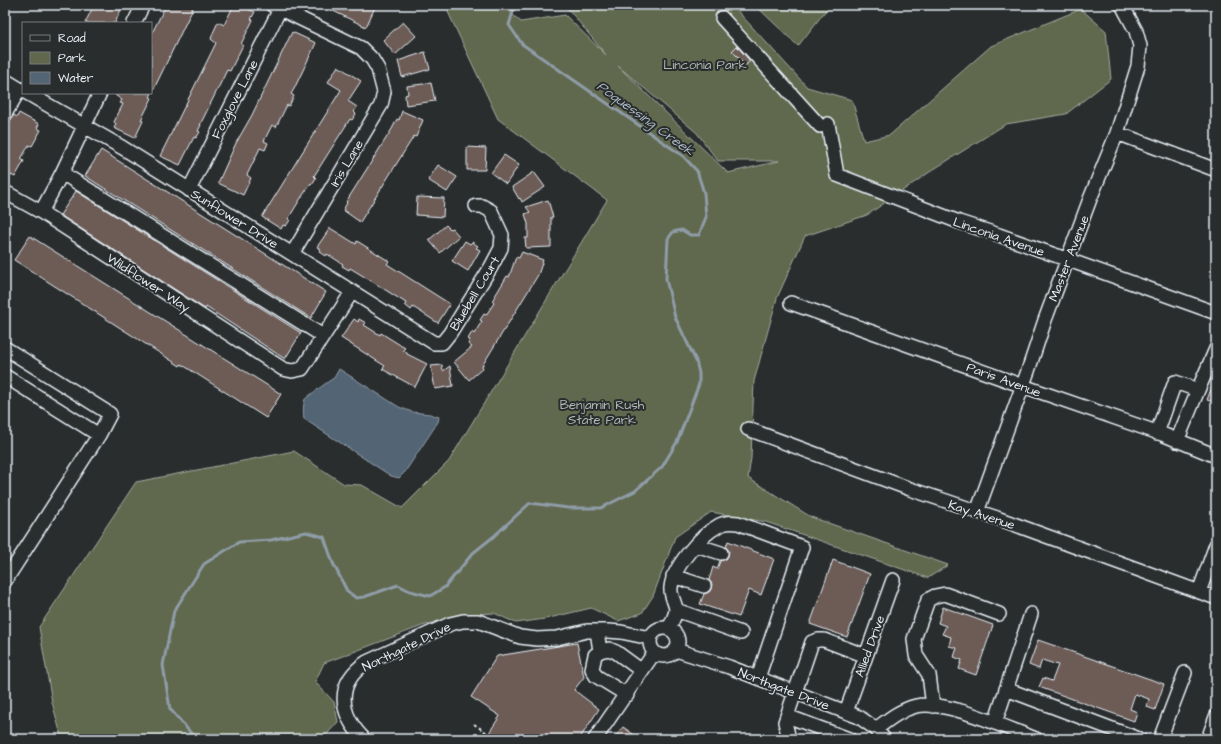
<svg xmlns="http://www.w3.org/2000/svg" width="1221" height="744" viewBox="0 0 1221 744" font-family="'Architects Daughter',sans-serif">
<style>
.green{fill:#61674d;stroke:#a4aca2;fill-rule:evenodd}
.water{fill:#536575;stroke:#8f9da9}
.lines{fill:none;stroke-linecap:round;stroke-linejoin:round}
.stream{stroke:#8f9da9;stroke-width:3}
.building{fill:#6d5b56;stroke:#e8f1f8}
.minor-casing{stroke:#e8f1f8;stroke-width:16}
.path{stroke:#e8f1f8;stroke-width:2;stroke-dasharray:3 3;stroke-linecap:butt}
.minor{stroke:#2a2d2e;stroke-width:13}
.labels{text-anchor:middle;stroke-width:4;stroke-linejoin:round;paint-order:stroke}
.park-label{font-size:13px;fill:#b2bab4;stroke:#2a2d2e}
.street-label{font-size:13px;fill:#e8f1f8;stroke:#2a2d2e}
.water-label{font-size:14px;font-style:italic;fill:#acb9c4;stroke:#2a2d2e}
</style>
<rect width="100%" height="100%" fill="#2a2d2e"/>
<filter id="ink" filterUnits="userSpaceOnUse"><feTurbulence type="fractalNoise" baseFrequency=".025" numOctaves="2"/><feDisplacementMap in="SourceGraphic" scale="8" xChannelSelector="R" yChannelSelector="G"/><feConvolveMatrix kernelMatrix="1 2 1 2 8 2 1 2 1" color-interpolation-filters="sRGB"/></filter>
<g filter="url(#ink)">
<path class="green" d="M451 5H517L513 15 521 22 565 15 606 55 565 5H732L807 87 852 100 864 141 890 135 991 46 1081 9 1106 31 1111 79 1066 114 1006 124 934 169 867 215 805 236 777 298 754 381 751 458 748 478 811 517 948 565 928 578 766 522 711 512 675 537 653 596 642 613 618 621 591 608 545 619 516 623 494 613 459 615 422 626 324 663 315 682 334 702 338 722 326 735 313 739H62L52 702 39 627 136 482 294 451 344 484 362 485 402 508 449 461 607 200 498 119 448 12ZM618 66 697 133 718 161H779L728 173Z
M755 5H830L798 46Z"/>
<path class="water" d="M339 369 399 407 412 412 430 414 439 417 438 422 405 472 399 478 391 476 304 419C303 413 303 405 305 399 306 398 331 379 334 378Z"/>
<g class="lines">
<path class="stream" d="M196 739 170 709 163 665 174 611 204 564 239 542 271 540 306 532 324 537 333 563 347 591 356 598 364 597 398 585 410 591 430 596 445 587 473 553 493 537 530 503 568 508H601L635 491 662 467 677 442 699 384V373L696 361 675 317 666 279 668 239 673 232 682 230 690 235H699L706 217 704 193 697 171 683 156 522 44 509 25 514 8 517 5"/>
</g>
<path class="building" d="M94 5H123L115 23H85Z
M166 5H187L193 8 150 97 152 98 141 120 143 121 135 138 114 128 116 124 114 122 123 104 120 103 122 100 115 95 123 94V93H151V35Z
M234 5H239L255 12 251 19 253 20 241 44 243 45 230 71 227 70 200 125H201L198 131 200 132 196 138 194 137 180 165 160 156 216 43 211 39 213 33 218 22 224 25Z
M321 5H376L366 27Z
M403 22 416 36 395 55 383 40Z
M292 32 316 43 294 89 291 94 294 96 289 106 287 105 276 127 272 125 264 141 268 143 265 150 260 148 247 175 251 178 243 195 218 183 236 143 252 115Z
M737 46 750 61 746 65 732 51Z
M425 52 430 69 402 77 398 61Z
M338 66 361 81 348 101 357 107 354 112 356 114 352 120 350 119 314 176 316 178 312 184 311 183 301 198 288 219 290 220 286 226 283 225 281 229 262 217 341 90 328 82Z
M431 83 435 101 406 105 405 95 408 94 407 86Z
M402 111 423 120 416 137 414 136 360 222 343 210 347 203 346 202 392 129 397 119 399 120Z
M19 113 39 124 37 128 41 130 32 146 29 145 21 159 24 161 15 177 11 175 6 184H5V137L8 132 5 131V128L14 115 17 117Z
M467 147 486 148 485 170H467Z
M101 150 326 292 311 318 85 176Z
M504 155 519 165 506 184 491 173Z
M438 165 457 177 447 192 428 180Z
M534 172 545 187 522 202 520 198 519 199 512 187Z
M76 191 301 333 285 359 206 307 205 309 60 215Z
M417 197 444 198 443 217 416 215Z
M548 200 553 217H551V247L526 248 525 238H528V224L525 214 530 212 526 207Z
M446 225 450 229 452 228 459 236 440 253 429 240Z
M330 228 356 244 357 241 384 258 389 261 387 264 450 304 438 323 413 307 411 310 405 305 406 303 373 282 350 268 349 270 342 266 343 264 327 254 326 256 320 252 321 249 317 247Z
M30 236 281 394 266 418 181 364 180 366 14 260Z
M465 241 470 244 472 242 478 246 476 248 480 250 468 271 452 261Z
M522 252 543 260 538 275 482 366 483 368 469 380 454 362 472 347 468 344 470 340 468 339 472 332 474 334 482 321 480 320 484 314 486 315 494 303 492 301 507 276 509 277 516 257 519 258Z
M354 319 358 322 359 319 366 323 364 325 380 335 381 333 405 348 403 350 407 353V354L427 364 415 387 382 369 385 366 341 338Z
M442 365 443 371 450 366 453 386 435 389 431 366Z
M1215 378H1216V403L1207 400Z
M728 541 774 559 761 595 749 590 739 617 700 604 704 594 709 592 711 589 712 584 709 580 713 567 717 569 720 561 726 559 728 556 729 551 726 547Z
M833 560 870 574 847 637 810 624Z
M943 607 993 625 976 675 959 669 962 660 954 657 957 648 949 646 951 637 942 634 946 626 938 623Z
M1038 640 1164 684 1155 710 1147 707 1149 699 1135 694 1130 709 1137 712 1134 721 1039 687 1043 678 1052 681 1058 665 1042 660 1039 669 1029 665Z
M577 643 584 677 574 690 599 709 580 738 573 739H485L500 716 471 697 497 656Z
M623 727 640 739H614Z"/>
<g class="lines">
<defs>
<path id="minor" d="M272 5 361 48 372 59 378 69 384 92 381 105 292 254
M722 18 820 126
M134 23 143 5
M5 80 23 91
M27 93 123 148 434 343H442L450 333 491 267 501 248 502 235 491 211 482 206H476
M5 114 20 89
M828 124 837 175 959 222 999 235 1216 313
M1117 133 1216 170
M62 173 323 336
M189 190 280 9
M5 192 41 212 283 369 292 371 302 369 352 292
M41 212 62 173 100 93
M791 303 1023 386 1162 434 1216 456
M5 348 110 414 99 435 5 581
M5 376 99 435
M1198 390 1216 349
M748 429 910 489 997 518 1216 598
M1157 433 1175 382 1198 390 1177 441
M977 512 1028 371 1045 320 1090 199 1117 133 1138 66 1140 46 1136 31 1122 5
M696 545 721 553
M673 576 704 586
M1199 592 1216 545
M676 610 741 633
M650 642a14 14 0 1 1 28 0a14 14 0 1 1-28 0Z
M669 629C671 623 676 615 676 609 675 602 670 595 671 588 672 568 701 535 718 526 724 522 731 522 738 523L802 547 758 678
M597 631 600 651 595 655 592 669 596 676 627 695
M676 650 729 667 859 717 876 729 884 739
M600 651 609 649 616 652 642 671
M1006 689 1139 739
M933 706 929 675 916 655 914 639 928 600 935 596 945 594 999 614
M846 712 893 580
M787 716 849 739
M995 723 1031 614
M876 729C888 720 900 710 916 706 945 699 1006 728 1036 739
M364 739C339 714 335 683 367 662L450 624 463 621H478L520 637 537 639 557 638 587 631H608L621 632 650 638
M595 739 654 653
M789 739 785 722 812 642 818 640H824L866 656
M1160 739 1185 673
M1208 739 1216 717"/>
</defs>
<use href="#minor" class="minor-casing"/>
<path class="path" d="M474 724 487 733"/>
<use href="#minor" class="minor"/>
</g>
</g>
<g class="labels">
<g class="park-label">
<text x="705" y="69">Linconia Park</text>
<text x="602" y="409">Benjamin Rush<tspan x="602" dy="15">State Park</tspan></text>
</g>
<g class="street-label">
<text transform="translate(234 99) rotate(-63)" y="5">Foxglove Lane</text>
<text transform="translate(346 163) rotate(-59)" y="5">Iris Lane</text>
<text transform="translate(235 218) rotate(32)" y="5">Sunflower Drive</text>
<text transform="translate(999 236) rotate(19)" y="5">Linconia Avenue</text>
<text transform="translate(1068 258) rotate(-69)" y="5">Master Avenue</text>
<text transform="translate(149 282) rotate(33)" y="5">Wildflower Way</text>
<text transform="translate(474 293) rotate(-59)" y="5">Bluebell Court</text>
<text transform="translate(1004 379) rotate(20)" y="5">Paris Avenue</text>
<text transform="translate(982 514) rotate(18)" y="5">Kay Avenue</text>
<text transform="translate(406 646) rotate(-26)" y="5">Northgate Drive</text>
<text transform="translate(869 646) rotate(-70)" y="5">Allied Drive</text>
<text transform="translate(784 688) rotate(21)" y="5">Northgate Drive</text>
</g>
<g class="water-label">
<text transform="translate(646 118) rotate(36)" y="5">Poquessing Creek</text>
</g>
</g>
<rect width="1221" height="744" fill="none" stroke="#2a2d2e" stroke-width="20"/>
<rect x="10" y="10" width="1201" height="724" fill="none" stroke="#e8f1f8" stroke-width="1.5" filter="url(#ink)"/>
<rect x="22" y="22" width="130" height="72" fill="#2a2d2e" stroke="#767b7f"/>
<rect x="30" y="35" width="20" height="6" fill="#2a2d2e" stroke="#767b7f"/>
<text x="58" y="42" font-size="12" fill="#e8f1f8">Road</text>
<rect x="30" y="52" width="20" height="12" fill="#61674d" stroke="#767b7f"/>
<text x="58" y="62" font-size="12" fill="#e8f1f8">Park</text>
<rect x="30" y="72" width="20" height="12" fill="#536575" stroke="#767b7f"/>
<text x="58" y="82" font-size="12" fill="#e8f1f8">Water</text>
</svg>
